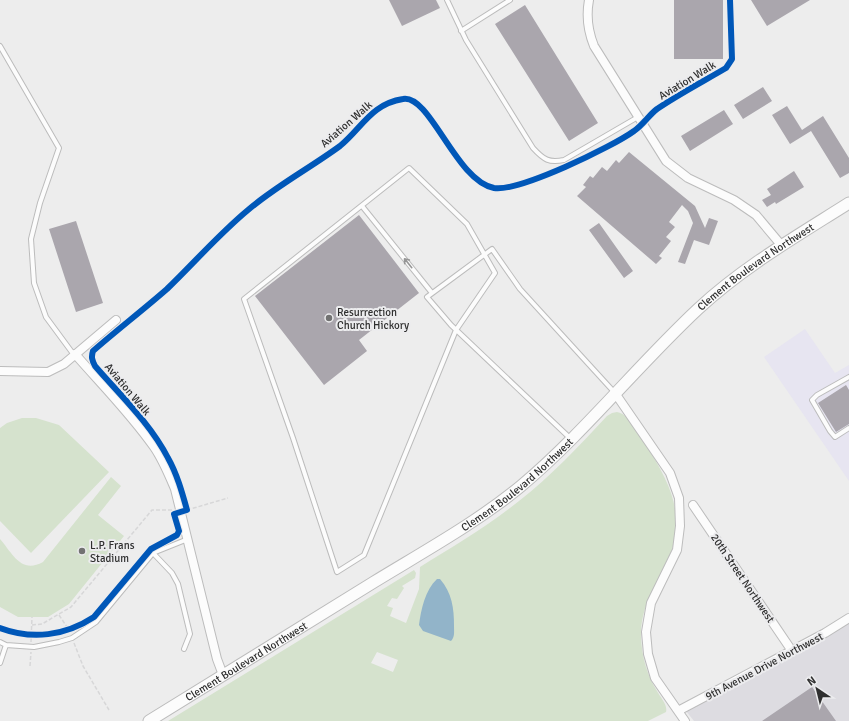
<svg xmlns="http://www.w3.org/2000/svg" width="849" height="721" viewBox="0 0 849 721" font-family="Signika,sans-serif">
<style>
.built{fill:#dddce1}
.industrial{fill:#e7e5f1}
.green{fill:#d5e2cd;fill-rule:evenodd}
.water{fill:#92b4c9}
.building{fill:#aaa6ad}
.lines{fill:none;stroke-linecap:round;stroke-linejoin:round}
.service-casing{stroke:#bcbcbc;stroke-width:6}
.minor-casing{stroke:#bcbcbc;stroke-width:10}
.tertiary-casing{stroke:#bcbcbc;stroke-width:13}
.path{stroke:#d7d7d8;stroke-width:1.5;stroke-dasharray:4 2;stroke-linecap:butt}
.service{stroke:#fcfcfc;stroke-width:4}
.minor{stroke:#fcfcfc;stroke-width:8}
.tertiary{stroke:#fcfcfc;stroke-width:11}
.cycleway-casing{stroke:#ececee;stroke-width:8}
.cycleway{stroke:#0057b8;stroke-width:6}
.oneway{stroke:#969696}
.poi-dot{fill:#727272;stroke:#ececee;stroke-width:1.5}
.labels{text-anchor:middle;stroke-width:4;stroke-linejoin:round;paint-order:stroke}
.street-label{font-size:11px;fill:#2f2f2f;stroke:#ececee}
.poi-label{font-size:11px;fill:#2f2f2f;stroke:#ececee;text-anchor:start}
</style>
<rect width="100%" height="100%" fill="#ededed"/>
<path class="built" d="M849 618V721H694L686 711 827 637 825 633Z"/>
<path class="industrial" d="M805 329 835 373 849 365V481L764 357Z"/>
<path class="green" d="M617 412C631 415 639 434 646 445 670 483 688 517 667 562 654 587 640 609 641 638 642 657 647 675 657 691 660 697 668 705 666 712L648 721H168L414 570 416 573 415 578 402 586 404 588 397 599 392 598 387 606 393 608 390 616 406 623 419 589 420 567C454 546 488 526 519 501 551 476 579 446 607 416L612 413ZM377 652 398 660 393 672 371 663Z
M22 418H36L59 425 109 472 31 553 0 521V428L7 423Z
M111 477 121 486 98 515 124 536 69 604 48 617H18L0 607V539C13 554 21 574 43 562Z"/>
<path class="water" d="M437 579H440C452 593 454 608 454 626 454 632 455 637 451 641L423 631 419 625C421 610 425 590 437 579Z"/>
<path class="building" d="M389 0H436L440 8 402 26Z
M674 0H723V59H674Z
M751 0H810L767 26Z
M525 5 598 123 569 141 495 24Z
M763 87 772 101 743 119 734 105Z
M787 106 802 130 823 116 849 158V173L840 178 811 131 790 144 772 115Z
M724 110 733 124 690 151 681 136Z
M629 152 695 206 705 228 709 218 718 221 709 245 694 240 685 264 678 262 693 223 688 211 682 205 669 222 675 227 666 237 671 241 659 256 662 258 656 264 577 196 586 187 583 185 590 176 593 178 602 167 607 171 616 160 619 163Z
M794 171 804 187 776 204 775 202 767 207 762 200 771 195 767 189Z
M359 215 419 293 359 340 367 351 324 385 255 296Z
M76 221 103 303 76 312 49 229Z
M599 223 633 271 624 278 589 230Z
M846 385 849 390V424L836 432 818 403Z
M812 687 836 721H762Z"/>
<g class="lines">
<defs>
<path id="service" d="M447 0 466 40 533 148C544 160 549 163 564 160L638 117
M461 31 510 0
M0 46 59 148 40 203 31 239 34 283 46 317 74 355
M409 168 467 224 495 273 456 330 364 555 337 572 293 438 244 299Z
M362 206 432 293
M849 377 817 395 812 400 830 431 835 437 849 428
M571 439 451 325 427 297 492 249 520 289 615 393
M153 553 172 573 178 584 190 634 184 649
M0 642 6 645 34 647 59 642 72 638 96 622 153 553 188 539
M0 663 6 645"/>
<path id="minor" d="M589 0C586 16 588 31 594 46L666 161 688 178 734 200 756 215 782 246
M75 354C102 385 131 414 154 447 163 460 169 475 175 489L217 659 223 675
M0 371 48 372 64 364 116 320
M615 393 670 473 679 498 680 526 677 550 651 603 646 632 648 654 655 678 685 721
M693 505 792 651
M678 711 825 633 849 618"/>
<g id="tertiary">
<path id="s1" d="M149 721C224 675 299 629 374 582 423 552 476 523 521 486 585 432 637 366 698 309 743 267 797 236 849 203"/>
</g>
</defs>
<use href="#service" class="service-casing"/>
<use href="#minor" class="minor-casing"/>
<use href="#tertiary" class="tertiary-casing"/>
<path class="path" d="M187 510 228 498
M59 615 69 630
M32 625 42 624 71 607 152 510H173
M31 642 32 617
M74 643 83 666 109 710
M30 666 31 652"/>
<use href="#service" class="service"/>
<use href="#minor" class="minor"/>
<use href="#tertiary" class="tertiary"/>
<defs>
<path id="cycleway" d="M0 628C32 640 65 636 94 617L151 549 177 535 179 531 174 514 187 510C182 492 177 474 168 458 150 423 120 395 95 366 92 360 91 357 93 351 117 330 143 310 167 289 194 263 219 234 248 210 276 186 310 168 340 146 362 128 371 104 403 99 430 94 456 181 494 188 519 192 612 147 634 131 643 125 649 115 657 109 679 94 704 81 726 68L732 59 730 0"/>
</defs>
<use href="#cycleway" class="cycleway-casing"/>
<use href="#cycleway" class="cycleway"/>
</g>
<defs><path id="oneway-shaft" d="M-6 0H5M1.5-3L5.5 0L1.5 3" fill="none" stroke-width="1.6" stroke-linecap="round" stroke-linejoin="round"/></defs>
<use class="oneway" href="#oneway-shaft" transform="translate(408 263) rotate(-129)"/>
<g class="poi-dot">
<circle cx="329" cy="318" r="4"/>
<circle cx="82" cy="551" r="4"/>
</g>
<g class="labels">
<g class="street-label">
<text transform="translate(687 80) rotate(-31)" y="4">Aviation Walk</text>
<text transform="translate(346 124) rotate(-41)" y="4">Aviation Walk</text>
<text dy="4" stroke="none"><textPath href="#s1" startOffset="762">Clement Boulevard Northwest</textPath></text>
<text transform="translate(128 389) rotate(50)" y="4">Aviation Walk</text>
<text dy="4" stroke="none"><textPath href="#s1" startOffset="438">Clement Boulevard Northwest</textPath></text>
<text transform="translate(743 578) rotate(56)" y="4">20th Street Northwest</text>
<text dy="4" stroke="none"><textPath href="#s1" startOffset="114">Clement Boulevard Northwest</textPath></text>
<text transform="translate(764 666) rotate(-28)" y="4">9th Avenue Drive Northwest</text>
</g>
<g class="poi-label">
<text x="337" y="316">Resurrection<tspan x="337" dy="13">Church Hickory</tspan></text>
<text x="90" y="549">L.P. Frans<tspan x="90" dy="13">Stadium</tspan></text>
</g>
</g>
<g transform="translate(817 689) rotate(325)" stroke="#ececee" stroke-width="3" paint-order="stroke">
<path d="M0-3L7 15L0 10L-7 15Z" fill="#2f2f2f"/>
<text y="-6" font-size="11" font-weight="bold" text-anchor="middle" fill="#2f2f2f">N</text>
</g>
</svg>
